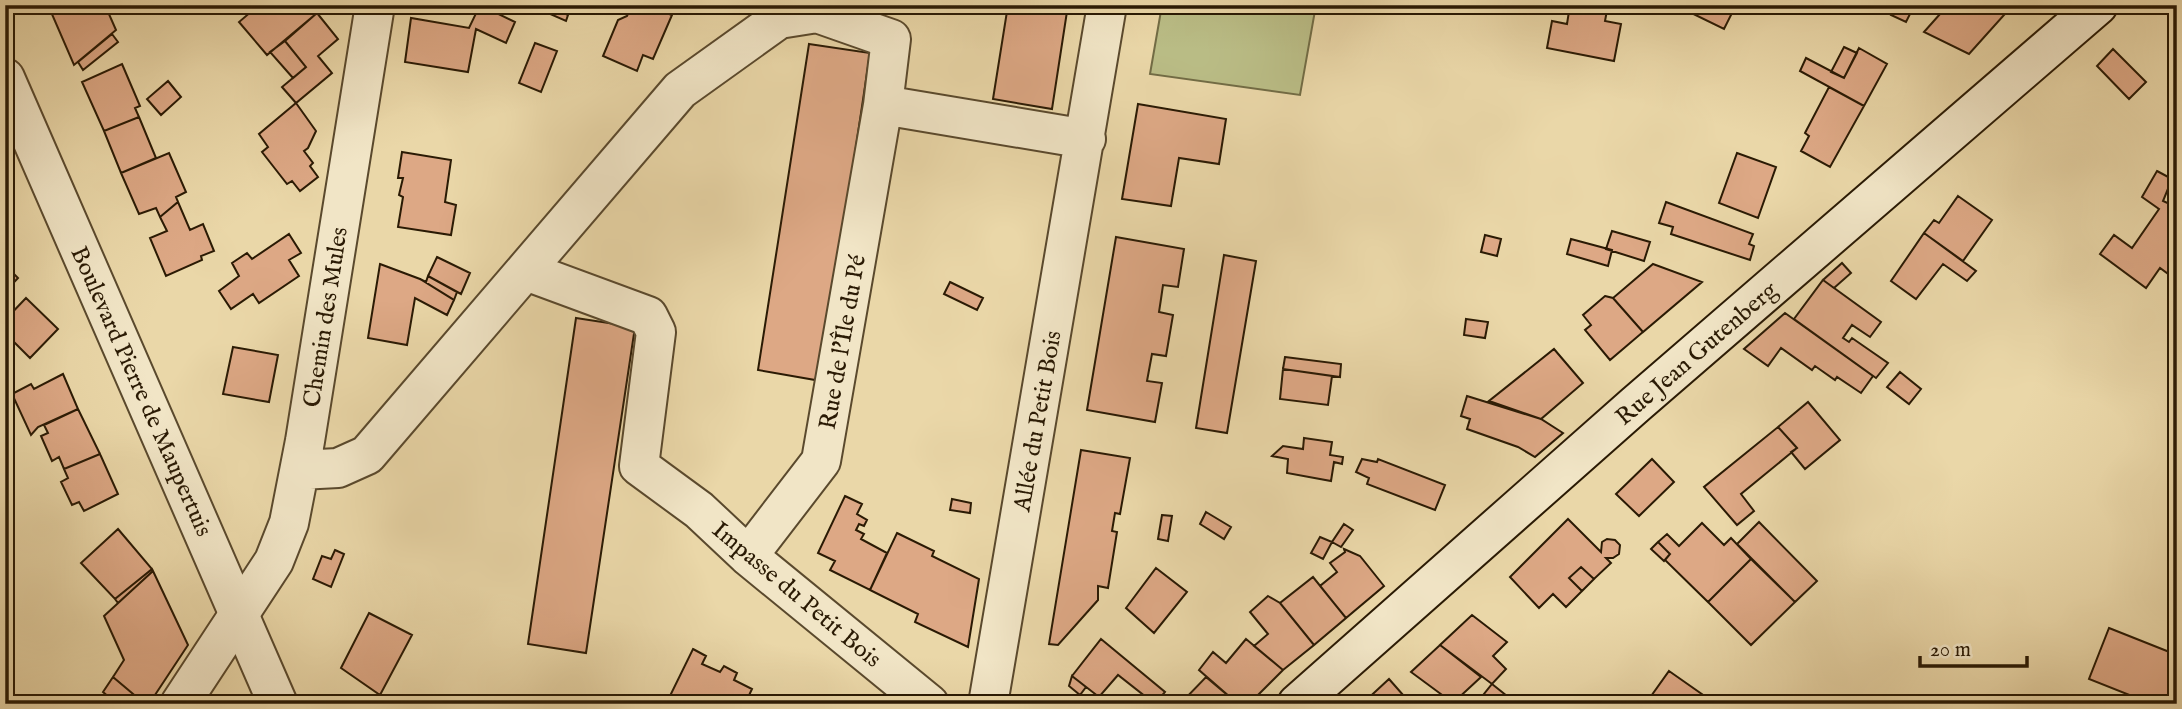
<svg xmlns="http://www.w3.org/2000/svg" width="2182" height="709" viewBox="0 0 2182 709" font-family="'IM FELL English',serif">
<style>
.green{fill:#babd86;stroke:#726c45;stroke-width:2}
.building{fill:#dda885;stroke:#2a1a04;stroke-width:2}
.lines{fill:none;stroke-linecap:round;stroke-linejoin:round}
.minor-casing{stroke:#5a492d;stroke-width:42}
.tertiary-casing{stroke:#5a492d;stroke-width:42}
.secondary-casing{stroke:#2a1a04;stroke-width:42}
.minor{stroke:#f1e5c6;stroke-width:38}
.tertiary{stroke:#f1e5c6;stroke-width:38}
.secondary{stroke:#f1e5c6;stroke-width:38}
.labels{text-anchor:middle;stroke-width:5;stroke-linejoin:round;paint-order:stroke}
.street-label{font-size:24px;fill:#2a1a04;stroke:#f1e5c6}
</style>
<rect width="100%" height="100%" fill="#ead7a8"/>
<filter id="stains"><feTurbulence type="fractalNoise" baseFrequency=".00286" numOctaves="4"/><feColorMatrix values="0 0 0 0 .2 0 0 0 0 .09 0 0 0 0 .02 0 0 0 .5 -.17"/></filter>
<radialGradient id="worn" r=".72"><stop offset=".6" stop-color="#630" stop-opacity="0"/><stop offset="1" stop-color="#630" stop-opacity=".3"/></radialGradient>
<path class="green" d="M1162 5H1316L1300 95 1150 74Z"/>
<path class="building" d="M48 5H105L116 30 74 65Z
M259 5H310L317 13 267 55 239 22Z
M480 5 515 22 506 43 476 29 468 72 405 62 411 18 469 28Z
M543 5 564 6 562 12 568 15 566 21 541 10Z
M632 5H644L672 15 653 59 643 55 637 71 603 56 618 20 627 16Z
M1008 5H1068L1052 109 993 99Z
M1570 5H1608L1605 21 1621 24 1614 61 1547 48 1552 21 1567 24Z
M1675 5H1736L1724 29Z
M1948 5H2013L1969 54 1924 32Z
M1895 7 1910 14 1906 22 1891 15Z
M317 13 338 39 318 56 332 73 296 103 282 87 306 67 285 41Z
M112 34 118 42 83 70 78 62Z
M285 41 306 67 293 78 270 52Z
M535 43 557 51 541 92 519 83Z
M809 44 870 53 821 381 758 370Z
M1844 47 1857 53 1844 78 1831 72Z
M1859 48 1887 64 1864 106 1800 71 1806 58 1844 78Z
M2113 49 2146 82 2129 99 2097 66Z
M122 64 140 106 135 108 139 117 104 131 82 82Z
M168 81 181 97 161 115 147 99Z
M1829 87 1864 106 1830 167 1801 151 1809 136 1805 133Z
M296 103 316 131 308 148 304 151 313 163 310 166 318 177 300 191 292 181 287 184 262 152 268 147 259 134Z
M1138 104 1226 119 1219 164 1179 158 1171 206 1122 199Z
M139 117 156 158 121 173 104 131Z
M402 152 451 160 445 202 456 205 451 235 398 227 403 197 399 195 403 178H398Z
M169 153 186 192 176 197 178 202 160 217 156 208 139 214 121 173Z
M1737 153 1776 167 1758 218 1719 203Z
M2157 171 2172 179 2163 201 2174 206 2177 203V268L2171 276 2160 268 2146 288 2100 254 2114 235 2132 248 2159 209 2142 197Z
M1958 196 1992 220 1963 261 1924 233 1934 220 1939 223Z
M178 202 190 230 203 224 214 251 201 256 202 260 166 276 150 238 167 231 160 217Z
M1666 202 1753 234 1749 244 1754 246 1750 260 1671 234 1673 227 1659 223Z
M1612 231 1650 242 1644 261 1606 249Z
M1924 233 1976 271 1967 281 1943 264 1916 299 1891 281Z
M289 234 301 253 289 260 299 276 259 303 253 294 231 309 219 291 239 276 232 263 247 253 252 259Z
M1485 235 1501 239 1497 256 1481 252Z
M1116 237 1184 249 1178 287 1163 285 1161 299 1159 312 1173 315 1166 356 1152 354 1147 381 1162 383 1155 422 1087 410Z
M1571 239 1612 250 1608 266 1567 254Z
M1224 255 1256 261 1227 433 1196 428Z
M437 257 470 273 461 294 428 276Z
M1842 263 1851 273 1834 288 1823 280Z
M380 264 420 279 454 300 447 315 415 298 407 345 368 338Z
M1653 264 1702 282 1643 332 1613 298Z
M5 265 18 278 5 292Z
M428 276 457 292 454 300 420 279 426 282Z
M1823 280 1881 322 1870 337 1852 325 1843 338 1849 342 1852 338 1888 363 1876 378 1794 319Z
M950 282 983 298 977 310 944 294Z
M1605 296 1613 298 1643 332 1610 360 1585 330 1591 325 1583 315Z
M26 298 58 329 30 358 5 333V320Z
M1785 313 1873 376 1861 393 1837 377 1835 380 1815 366 1812 370 1781 348 1768 366 1744 349Z
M576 318 635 327 586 653 528 644Z
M1466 319 1488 322 1485 338 1464 335Z
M233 347 278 355 269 402 223 394Z
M1554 349 1583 383 1541 419 1489 401Z
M1285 357 1341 364 1340 377 1283 369Z
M1283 369 1332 376 1328 405 1280 399Z
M1900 372 1921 389 1909 404 1887 387Z
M63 374 78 409 38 427 31 435 12 394 31 384 34 389Z
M1467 396 1541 419 1563 433 1535 457 1518 447 1467 429 1470 419 1461 416Z
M1808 402 1840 440 1805 469 1791 452 1797 448 1778 427Z
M78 409 100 454 64 469 59 457 52 461 41 436 48 433 44 425Z
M1778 427 1797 448 1741 494 1754 511 1737 525 1704 487Z
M1304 438 1332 442 1330 455 1343 457 1342 464 1334 462 1331 481 1287 473 1288 459 1272 456 1283 446 1303 449Z
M1081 450 1130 458 1120 514 1115 513 1112 531 1117 532 1108 588 1098 586V600L1058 645 1049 644Z
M100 454 118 494 84 511 79 502 72 505 61 482 68 478 64 469Z
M1362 459 1377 462 1378 459 1445 485 1435 510 1367 484 1369 478 1356 472Z
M1652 459 1674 482 1639 516 1616 494Z
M845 496 862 504 857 514 867 520 864 526 859 524 856 530 864 534 861 539 887 553 870 590 830 570 835 561 818 553Z
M952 499 971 503 970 513 950 510Z
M1206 512 1231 527 1224 539 1200 524Z
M1162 515 1172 516 1168 541 1158 539Z
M1568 519 1601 552 1602 542 1607 539 1615 540 1620 545 1619 554 1613 558H1606L1611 563 1594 579 1581 567 1569 578 1582 591 1566 607 1553 594 1539 608 1510 577Z
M1759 522 1817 581 1795 602 1737 544Z
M1702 523 1724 545 1731 538 1751 559 1708 602 1665 560 1670 554 1658 542 1667 534 1679 546Z
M1344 524 1353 530 1341 547 1332 542Z
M118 529 152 569 115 599 81 563Z
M897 533 934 551 932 556 979 579 968 647 915 622 918 614 870 590Z
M1320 537 1332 542 1323 559 1311 553Z
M1658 542 1670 554 1664 561 1651 549Z
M1344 549 1360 556 1384 586 1346 618 1320 586 1337 572 1330 563 1345 552Z
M335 550 344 554 331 587 313 579 322 556 331 559Z
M1751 559 1795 602 1751 645 1708 602Z
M1581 567 1594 579 1582 591 1569 578Z
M1156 568 1187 592 1154 633 1126 608Z
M152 569 153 571 118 603 115 599Z
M153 571 188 645 149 704H145L113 677 124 660 104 616Z
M1313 577 1346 618 1314 645 1280 603Z
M1268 596 1280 603 1314 645 1283 670 1254 646 1268 634 1250 612Z
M369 613 412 635 380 695 341 668Z
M1472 615 1507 642 1493 656 1506 669 1492 684 1440 645Z
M2109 628 2177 655V704H2152L2089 679Z
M1101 639 1165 692 1155 704 1118 675 1099 697 1072 676Z
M1246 639 1283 670 1249 704H1238L1199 670 1213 652 1226 663Z
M1440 645 1481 677 1453 703 1411 672Z
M693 649 706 656 702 664 720 672 724 666 737 673 734 680 752 689 745 704H666Z
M1669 671 1716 704H1656L1649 699Z
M1072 676 1086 687 1080 695 1069 686Z
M113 677 145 704H117L103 692Z
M1206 677 1238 704H1180Z
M1389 679 1411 704H1362Z
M1492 684 1517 704H1476Z"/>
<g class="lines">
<defs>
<path id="minor" d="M883 105 1086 139
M526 271 648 316 656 332 639 466 699 510 748 556 929 704
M300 470 338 468 367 455 680 90 779 19 817 13 891 39 883 105 821 461 748 556
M180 704 274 561 289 523 305 441 375 5
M988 704 1107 5"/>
<path id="tertiary" d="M5 78 278 704"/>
<path id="secondary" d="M1297 704 1635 405 2098 5"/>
</defs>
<use href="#minor" class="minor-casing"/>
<use href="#tertiary" class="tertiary-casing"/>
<use href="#secondary" class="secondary-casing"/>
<use href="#minor" class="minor"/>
<use href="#tertiary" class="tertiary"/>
<use href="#secondary" class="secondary"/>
</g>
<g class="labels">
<g class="street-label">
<text transform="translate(325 317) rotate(-81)" y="8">Chemin des Mules</text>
<text transform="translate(842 342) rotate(-80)" y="8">Rue de l'Île du Pé</text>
<text transform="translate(1696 353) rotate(-41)" y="8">Rue Jean Gutenberg</text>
<text transform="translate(142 391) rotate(66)" y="8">Boulevard Pierre de Maupertuis</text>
<text transform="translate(1037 421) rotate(-80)" y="8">Allée du Petit Bois</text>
<text transform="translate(797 594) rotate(40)" y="8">Impasse du Petit Bois</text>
</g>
</g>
<rect width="2182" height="709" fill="none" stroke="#ead7a8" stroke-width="28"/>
<rect x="7" y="7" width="2168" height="695" fill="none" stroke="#2a1a04" stroke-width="3.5"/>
<rect x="14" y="14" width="2154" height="681" fill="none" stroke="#2a1a04" stroke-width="2"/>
<path d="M1920 656v10h107v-10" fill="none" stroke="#2a1a04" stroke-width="3.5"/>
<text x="1930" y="656" font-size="21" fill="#2a1a04" stroke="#f1e5c6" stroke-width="5" paint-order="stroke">20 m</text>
<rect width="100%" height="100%" filter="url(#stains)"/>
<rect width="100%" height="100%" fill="url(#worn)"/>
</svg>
